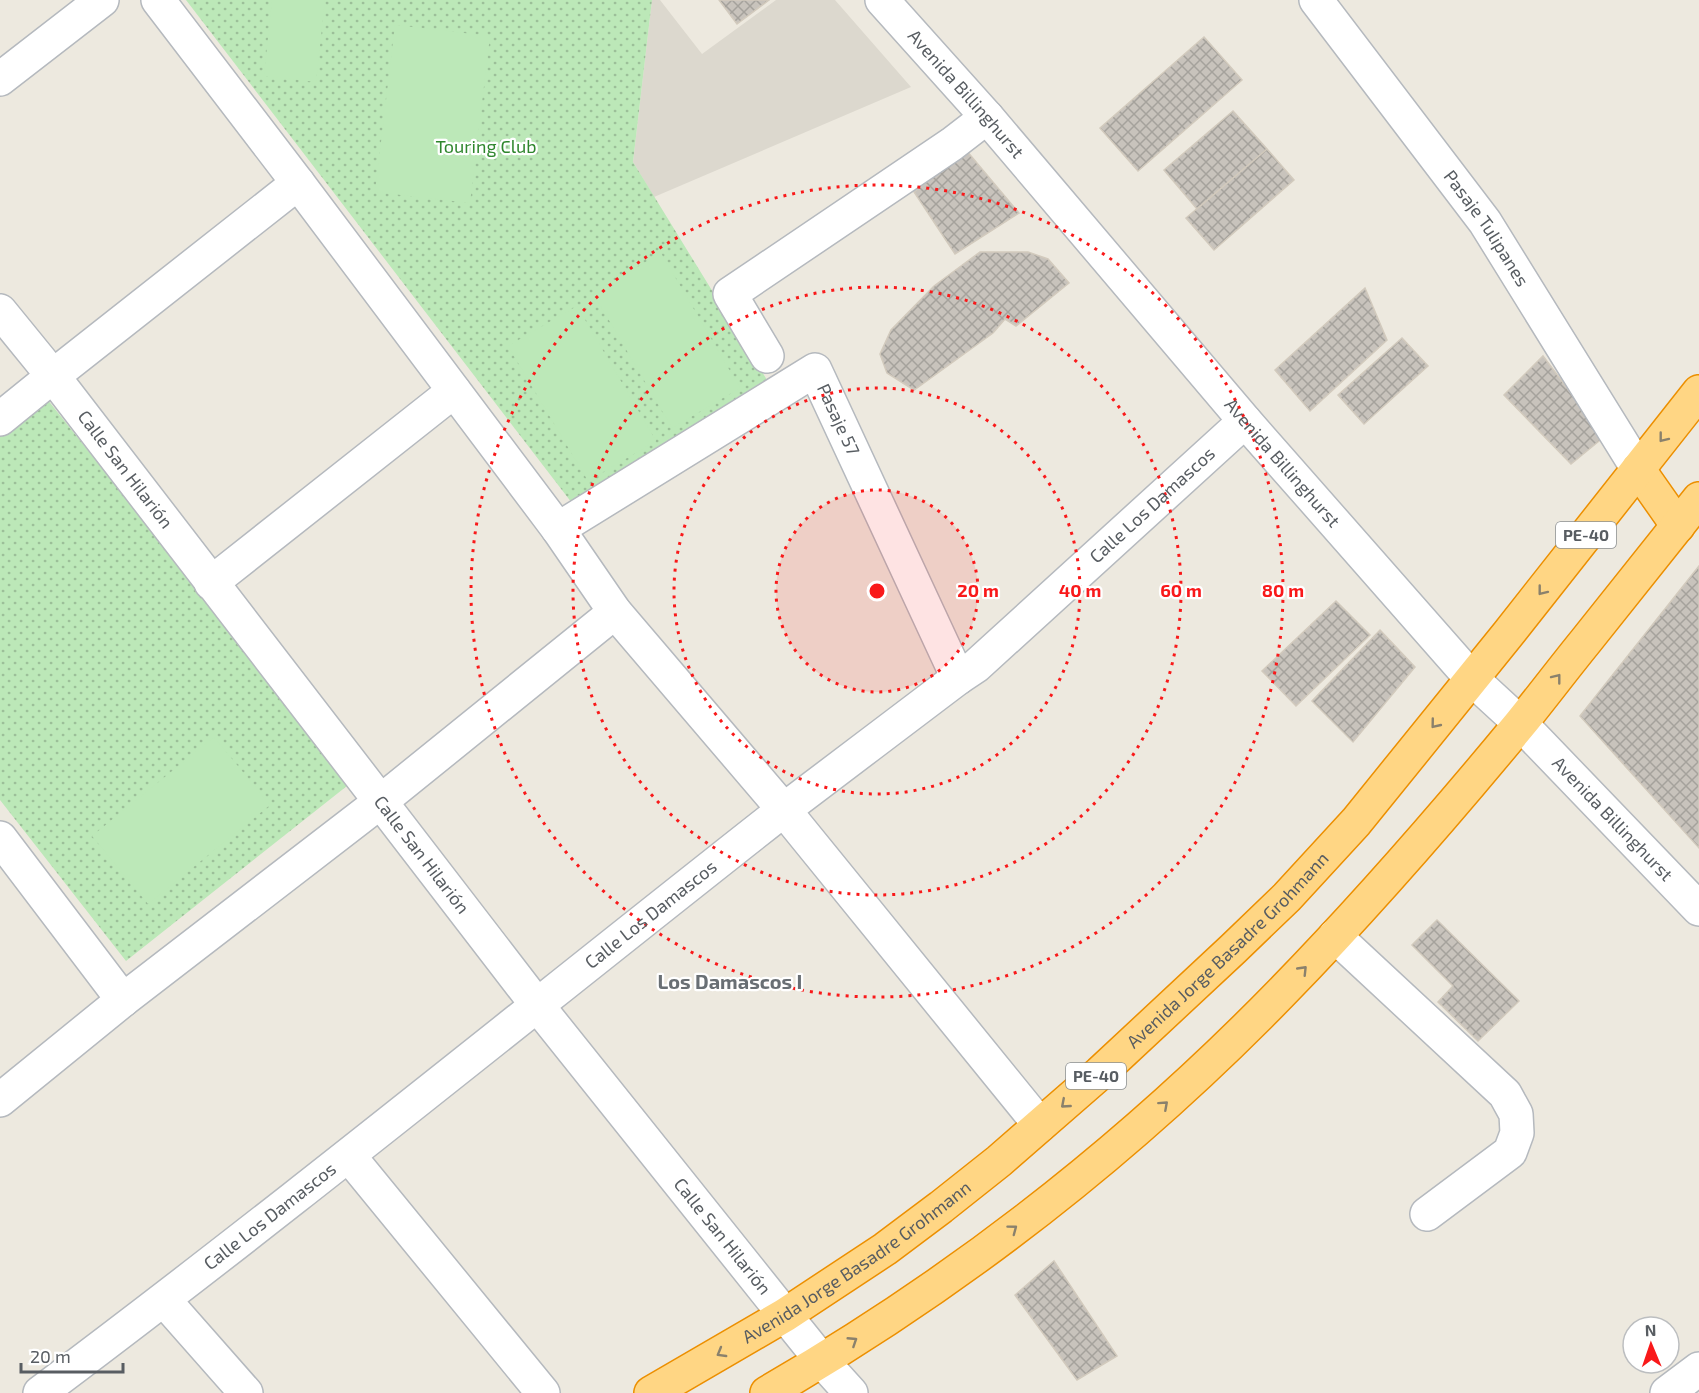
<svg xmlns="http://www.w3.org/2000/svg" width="1699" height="1393" viewBox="0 0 1699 1393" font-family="'Exo 2',sans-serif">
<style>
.education{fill:#dcd8ce}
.park{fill:url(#park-dots)}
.garden{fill:#bce8b8}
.building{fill:url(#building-cross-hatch);stroke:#d2cabd;stroke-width:1.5}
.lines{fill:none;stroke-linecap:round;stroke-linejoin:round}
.minor-casing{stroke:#b5b9be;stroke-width:36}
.highway-casing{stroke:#ec8f00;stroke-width:36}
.minor{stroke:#fff;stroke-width:33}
.highway{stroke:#ffd684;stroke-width:33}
.oneway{stroke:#8a816c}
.ring{fill:none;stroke:#f9191a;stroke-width:3;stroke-dasharray:3 6}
.labels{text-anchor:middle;stroke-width:4.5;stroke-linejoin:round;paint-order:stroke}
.shield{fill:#fff;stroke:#8a8e91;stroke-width:1.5}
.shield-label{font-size:16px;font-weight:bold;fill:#585d62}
.street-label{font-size:18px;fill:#585d62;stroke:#fff}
.park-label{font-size:18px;fill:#2f862d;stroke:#fff}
.neighbourhood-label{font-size:20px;font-weight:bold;fill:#696f74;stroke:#fff}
.centre{fill:#f9191a;stroke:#fff;stroke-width:3}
.ring-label{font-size:18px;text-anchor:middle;font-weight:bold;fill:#f9191a;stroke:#fff;stroke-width:4.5;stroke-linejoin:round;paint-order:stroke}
</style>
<defs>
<pattern id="park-dots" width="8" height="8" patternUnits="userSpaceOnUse" patternTransform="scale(1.5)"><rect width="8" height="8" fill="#bce8b8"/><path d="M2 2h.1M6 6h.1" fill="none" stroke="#9cbf99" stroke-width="1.8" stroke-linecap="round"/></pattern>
<pattern id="building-cross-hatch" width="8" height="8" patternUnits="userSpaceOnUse" patternTransform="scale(1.5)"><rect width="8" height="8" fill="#c8c3bc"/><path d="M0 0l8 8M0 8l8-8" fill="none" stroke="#a5a29c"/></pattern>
</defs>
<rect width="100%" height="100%" fill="#ede9df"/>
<path class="education" d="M652 0H660L702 54 776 0H835L911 87 654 197 633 162Z"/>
<path class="park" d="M186 0H652L633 162 767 380 575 507Z
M47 399 352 782 126 961 0 800V436Z"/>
<path class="garden" d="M272 0H325L316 82 264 76Z
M395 25 490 36 470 203 375 192Z
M661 253 740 388 672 428 593 293Z
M577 306 656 441 588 481 508 346Z
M214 737 270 805 148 904 92 836Z"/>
<path class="building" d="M719 0H769L737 24Z
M1204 37 1242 80 1138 171 1100 128Z
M1233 111 1267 149 1197 209 1164 170Z
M1267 149 1294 180 1214 250 1186 218Z
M966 150 1019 213 955 254 914 192Z
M980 252H1028L1048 259 1069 283 1016 326 1005 319 993 333 914 390 887 373 880 354 891 330 934 286Z
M1365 288 1387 340 1310 411 1275 370Z
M1402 338 1428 366 1364 424 1338 395Z
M1543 356 1604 437 1571 464 1504 395Z
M1699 566V848L1580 716Z
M1336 601 1370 635 1296 706 1262 671Z
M1380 630 1415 667 1353 742 1312 701Z
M1437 920 1519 1001 1478 1041 1438 1002 1453 986 1412 945Z
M1054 1261 1117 1356 1077 1380 1015 1295Z"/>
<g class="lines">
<defs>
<g id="minor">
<path d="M158 0 298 183 558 529 615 612 784 810 1040 1125"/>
<path id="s1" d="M882 0 987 117 1245 421 1472 679 1521 724 1699 909"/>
<path id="s2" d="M1316 0 1485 222 1638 469"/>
<path d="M0 79 102 0"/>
<path id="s3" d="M0 311 53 376 537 1005 785 1315 822 1361 851 1393"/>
<path d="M767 356 730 294 952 144 987 117"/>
<path d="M0 419 53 376 298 183"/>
<path id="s4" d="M558 529 815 370 958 678"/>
<path d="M211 583 454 391"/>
<path d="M0 838 123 1000"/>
<path d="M1335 936 1505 1094 1516 1114 1517 1133 1510 1152 1427 1214"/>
<path d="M0 1100 123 1000 380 802 615 612"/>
<path d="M349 1156 543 1393"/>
<path d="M164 1300 246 1393"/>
<path id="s5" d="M40 1393C291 1205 534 1006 781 812 840 767 899 723 958 678L976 666 1245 421"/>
<path d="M1667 1393 1699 1369"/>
</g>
<g id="highway">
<path d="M1638 469 1678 526"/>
<path id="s6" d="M651 1393 785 1315 885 1249 941 1207 999 1161 1100 1073 1233 949 1287 897 1356 822 1508 634 1699 392"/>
<path d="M767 1393C956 1284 1130 1148 1281 993 1365 907 1444 816 1520 724 1542 697 1563 669 1585 642 1623 594 1661 546 1699 499"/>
</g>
</defs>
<use href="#minor" class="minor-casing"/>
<use href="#highway" class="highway-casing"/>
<use href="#minor" class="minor"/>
<use href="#highway" class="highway"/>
</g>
<defs><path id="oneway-chevron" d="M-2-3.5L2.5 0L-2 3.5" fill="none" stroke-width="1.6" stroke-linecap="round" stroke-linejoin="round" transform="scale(1.5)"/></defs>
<g class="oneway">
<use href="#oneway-chevron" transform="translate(1663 438) rotate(128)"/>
<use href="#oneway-chevron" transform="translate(1542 591) rotate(128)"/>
<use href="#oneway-chevron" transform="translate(1557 678) rotate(-52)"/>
<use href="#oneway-chevron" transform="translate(1435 724) rotate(129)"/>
<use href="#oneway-chevron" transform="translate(1303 970) rotate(-46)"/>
<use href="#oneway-chevron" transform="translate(1065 1104) rotate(139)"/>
<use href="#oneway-chevron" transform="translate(1164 1105) rotate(-42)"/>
<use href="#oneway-chevron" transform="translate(1013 1229) rotate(-37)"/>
<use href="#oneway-chevron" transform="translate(853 1341) rotate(-33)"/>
<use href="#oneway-chevron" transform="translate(721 1353) rotate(150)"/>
</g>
<circle cx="877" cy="591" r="101" fill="#f9191a" fill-opacity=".12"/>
<g class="ring">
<circle cx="877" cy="591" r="101"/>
<circle cx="877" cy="591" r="203"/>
<circle cx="877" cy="591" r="304"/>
<circle cx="877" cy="591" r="406"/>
</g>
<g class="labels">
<g class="shield">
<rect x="1556" y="522" width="60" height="26" rx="4.5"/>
<rect x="1066" y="1063" width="60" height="26" rx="4.5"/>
</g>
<g class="shield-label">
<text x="1586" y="541">PE-40</text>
<text x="1096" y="1082">PE-40</text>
</g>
<g class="street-label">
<text dy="6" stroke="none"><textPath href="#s1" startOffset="126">Avenida Billinghurst</textPath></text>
<text dy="6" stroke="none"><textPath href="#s2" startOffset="285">Pasaje Tulipanes</textPath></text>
<text dy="6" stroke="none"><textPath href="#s4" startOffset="357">Pasaje 57</textPath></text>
<text dy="6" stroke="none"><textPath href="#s1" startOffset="612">Avenida Billinghurst</textPath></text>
<text dy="6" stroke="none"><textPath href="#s3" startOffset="202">Calle San Hilarión</textPath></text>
<text dy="6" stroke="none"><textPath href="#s5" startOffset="1424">Calle Los Damascos</textPath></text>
<text dy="6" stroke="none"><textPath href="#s1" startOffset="1098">Avenida Billinghurst</textPath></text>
<text dy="6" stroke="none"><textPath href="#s3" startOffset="688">Calle San Hilarión</textPath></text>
<text dy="6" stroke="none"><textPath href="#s5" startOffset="776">Calle Los Damascos</textPath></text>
<text dy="6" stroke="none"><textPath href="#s6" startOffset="730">Avenida Jorge Basadre Grohmann</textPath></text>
<text dy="6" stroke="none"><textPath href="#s5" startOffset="290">Calle Los Damascos</textPath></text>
<text dy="6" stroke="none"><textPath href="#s3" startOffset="1174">Calle San Hilarión</textPath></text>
<text dy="6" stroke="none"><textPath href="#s6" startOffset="244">Avenida Jorge Basadre Grohmann</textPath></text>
</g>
<g class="park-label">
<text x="486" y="153">Touring Club</text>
</g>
<g class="neighbourhood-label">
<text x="730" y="989">Los Damascos I</text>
</g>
</g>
<circle cx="877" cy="591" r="9" class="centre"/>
<g class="ring-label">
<text x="978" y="597">20 m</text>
<text x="1080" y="597">40 m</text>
<text x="1181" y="597">60 m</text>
<text x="1283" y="597">80 m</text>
</g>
<g transform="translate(1651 1345) rotate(358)"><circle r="28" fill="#ffffff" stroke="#bcbec0" stroke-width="1.5"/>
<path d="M0-4.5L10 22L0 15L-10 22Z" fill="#f9191a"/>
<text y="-9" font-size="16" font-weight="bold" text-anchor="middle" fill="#585d62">N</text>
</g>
<path d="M21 1363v9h102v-9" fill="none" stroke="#585d62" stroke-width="3"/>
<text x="30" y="1363" font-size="18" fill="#585d62" stroke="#ffffff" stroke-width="4.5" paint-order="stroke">20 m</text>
</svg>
